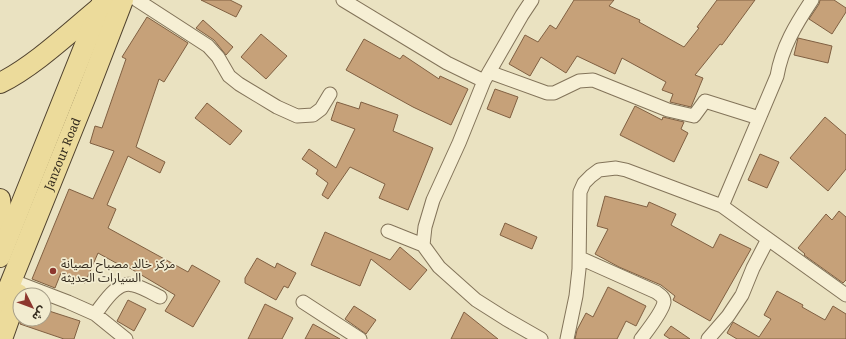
<svg xmlns="http://www.w3.org/2000/svg" width="846" height="339" viewBox="0 0 846 339" font-family="'Noto Serif','Noto Sans Arabic',serif">
<style>
.building{fill:#c6a179;stroke:#806042}
.lines{fill:none;stroke-linecap:round;stroke-linejoin:round}
.minor-casing{stroke:#83745a;stroke-width:15}
.primary-casing{stroke:#50422e;stroke-width:22}
.minor{stroke:#f6efd4;stroke-width:13}
.primary{stroke:#ecdb9b;stroke-width:20}
.poi-dot{fill:#8d372e;stroke:#f2ecd0;stroke-width:1.5}
.labels{text-anchor:middle;stroke-width:3.5;stroke-linejoin:round;paint-order:stroke}
.street-label{font-size:12px;fill:#332a1d;stroke:#f2ecd0}
.poi-label{font-size:12px;fill:#332a1d;stroke:#f2ecd0;text-anchor:start}
</style>
<rect width="100%" height="100%" fill="#eae2c1"/>
<path class="building" d="M201 0H230L242 6 236 17Z
M574 0H614L609 6 640 20 639 22 684 47 699 28 697 27 717 0H755L722 45 720 44 695 75 703 78 691 107 670 102 673 94 662 90 666 82 622 58 615 74 577 56 566 73 541 57 530 76 509 64 525 35 538 42 550 25 556 29Z
M820 0H834L846 8V12L832 34 809 19 819 4Z
M147 17 188 43 164 82 159 79 136 147 165 162 160 173 128 156 107 205 116 209 108 228 188 272 192 265 220 281 193 327 165 311 175 295 128 267 127 269 98 253 85 283 61 273 55 288 32 279 69 189 93 199 114 151 90 143 95 126 102 128 126 59 122 57Z
M203 20 233 47 226 55 214 40 196 28Z
M261 34 287 56 266 79 241 57Z
M798 38 832 46 828 63 794 55Z
M364 39 400 59 403 55 439 79 440 76 468 89 451 125 413 107 346 70Z
M495 89 518 97 510 118 487 109Z
M337 102 359 109 361 102 398 115 393 131 433 148 408 210 379 198 385 184 350 167 328 199 322 195 328 183 316 174 318 170 302 159 309 149 336 168 355 129 331 120Z
M207 103 242 131 230 145 195 118Z
M635 106 662 120 663 117 684 122 681 129 688 133 674 162 620 135Z
M825 117 846 135V169L828 191 790 158Z
M760 154 779 162 767 188 748 180Z
M605 196 647 207 649 202 676 214 671 225 713 248 720 234 751 249 710 321 673 300 675 296 661 285 619 267 595 254 608 229 597 226Z
M839 211 846 217V280L843 283 804 255 805 254 798 248 826 214 832 220Z
M505 223 537 237 532 249 500 235Z
M325 232 390 260 400 247 427 270 410 290 371 259 360 286 311 265Z
M257 258 275 268 277 263 296 273 288 288 284 286 276 300 245 283V278Z
M608 287 646 306 636 326 626 321 617 339H575L577 330 586 313 593 317Z
M777 291 803 305 802 307 825 320 833 306 846 314V339H737L727 333 733 322 759 337 771 319 764 315Z
M128 300 146 309 134 331 117 321Z
M44 301 49 303 46 310 80 321 74 339H64L20 324 21 319H44Z
M265 304 293 318 282 339H248Z
M354 306 376 320 366 334 345 319Z
M464 312 498 339H451Z
M313 324 340 339H305Z
M671 326 690 339H670L664 335Z"/>
<g class="lines">
<defs>
<path id="minor" d="M137 0 208 46 218 57 229 76 239 84 277 107 297 116 313 115 321 109 330 94
M343 0 447 63 484 81
M489 72 547 93H554L579 81 593 80 668 110 694 116 705 101 759 118
M722 206 777 76C782 47 796 24 812 0
M388 231 423 245 439 267 476 300 506 319 541 339
M423 245 425 227 433 200 459 143 484 81 522 15 532 0
M580 258 656 292C660 295 664 297 664 302 663 311 647 331 641 339
M21 284 68 302 95 314 126 339
M303 302 360 339
M95 314C104 303 117 280 133 285 142 287 152 293 160 297
M567 339 576 296 579 269 580 192 584 183 591 176 599 170 616 168 626 170 722 206 846 295
M708 339 728 316 742 295 753 268 768 239"/>
<g id="primary">
<path d="M0 83C33 67 69 33 98 9"/>
<path d="M0 199 4 241"/>
<path d="M0 257 103 0"/>
<path id="s1" d="M0 309 86 96 123 0"/>
<path d="M2 339 18 294"/>
</g>
</defs>
<use href="#minor" class="minor-casing"/>
<use href="#primary" class="primary-casing"/>
<use href="#minor" class="minor"/>
<use href="#primary" class="primary"/>
</g>
<circle class="poi-dot" cx="53" cy="271" r="4"/>
<g class="labels">
<g class="street-label">
<text dy="4" stroke="none"><textPath href="#s1" startOffset="167">Janzour Road</textPath></text>
</g>
<g class="poi-label">
<text x="61" y="268">مركز خالد مصباح لصيانة<tspan x="61" dy="14">السيارات الحديثة</tspan></text>
</g>
</g>
<g transform="translate(32 307) rotate(132)"><circle r="19" fill="#f2ecd0" stroke="#a69e88"/>
<path d="M0-3L7 15L0 10L-7 15Z" fill="#8d372e"/>
<text y="-6" font-size="11" font-weight="bold" text-anchor="middle" fill="#332a1d">ش</text>
</g>
</svg>
